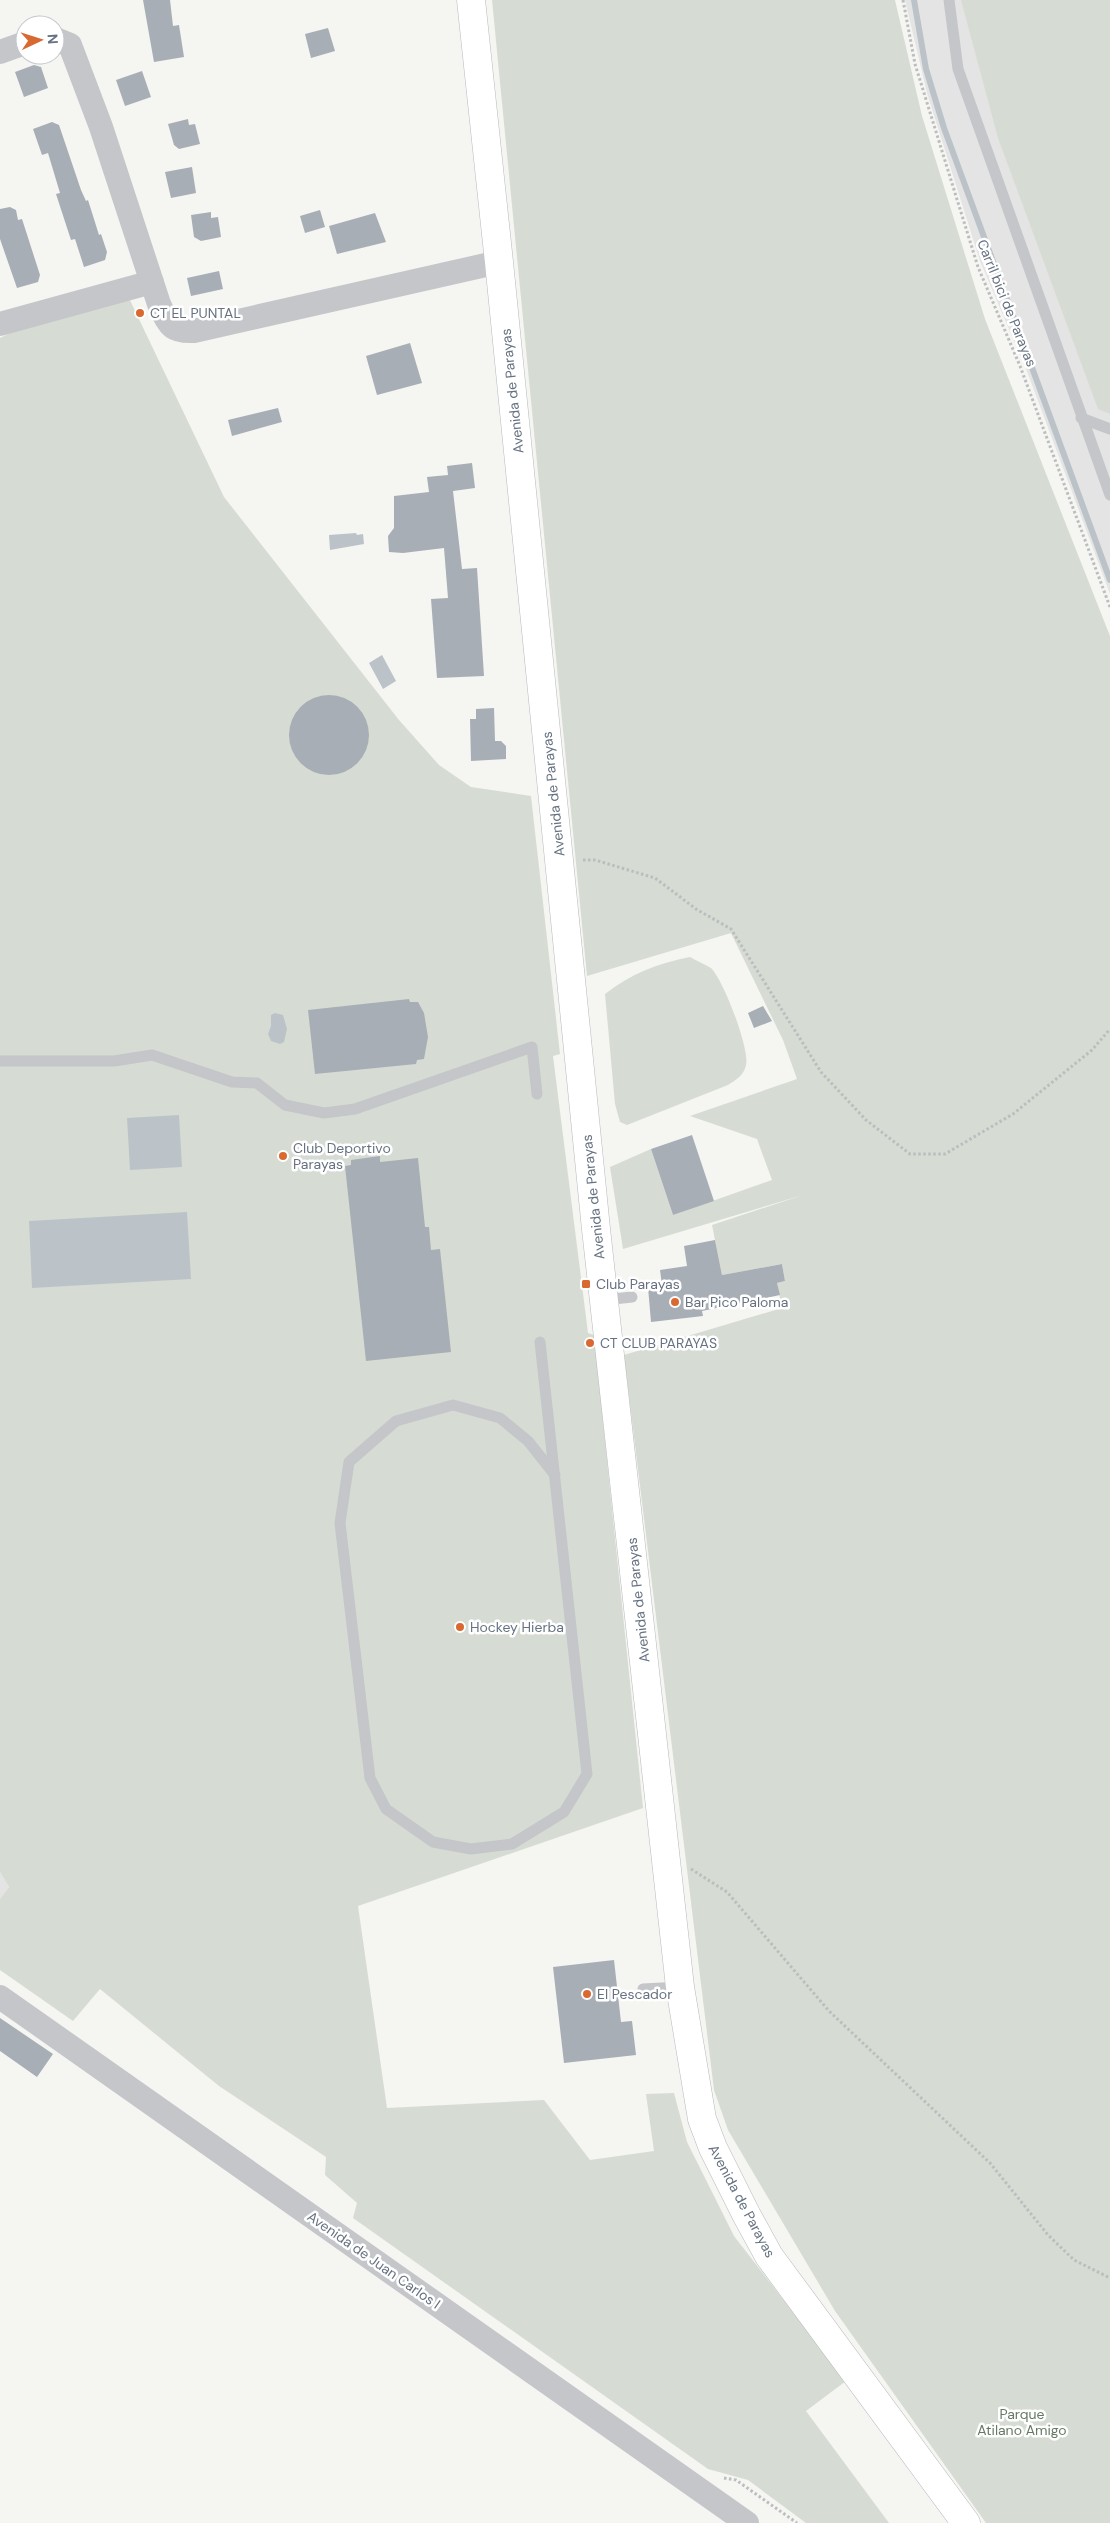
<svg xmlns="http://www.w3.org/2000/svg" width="1110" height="2523" viewBox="0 0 1110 2523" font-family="'DM Sans',sans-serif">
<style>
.built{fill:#e3e4e3}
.green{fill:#d6dcd3}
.water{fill:#bbc3c9}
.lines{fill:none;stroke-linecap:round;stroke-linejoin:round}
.stream{stroke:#bbc3c9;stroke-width:6}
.building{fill:#a8aeb5}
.secondary-casing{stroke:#b6b9be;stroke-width:29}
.path{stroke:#bbbdbf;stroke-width:3;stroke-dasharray:2.5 2.5;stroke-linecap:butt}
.lane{stroke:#c4c6ca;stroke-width:11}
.street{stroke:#c4c6ca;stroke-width:24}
.secondary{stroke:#fff;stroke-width:28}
.poi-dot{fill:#d76931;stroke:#fff;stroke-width:2}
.labels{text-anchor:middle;stroke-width:5;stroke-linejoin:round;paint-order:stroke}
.street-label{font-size:14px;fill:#667281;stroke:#fff}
.poi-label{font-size:14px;fill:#667281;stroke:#fff;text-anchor:start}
.park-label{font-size:14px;fill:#677965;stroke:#fff}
</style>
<rect width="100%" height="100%" fill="#f5f5f2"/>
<path class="built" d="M905 0H1110V594L1028 374 980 261 927 93Z
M0 1872 9 1887 0 1899Z"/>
<path class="green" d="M492 0H895L922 116 985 319 1110 636V2523H986L835 2311 728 2130 714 2090 624 1355 782 1308 777 1283 785 1281 782 1264 722 1275 712 1225 803 1195 623 1249 610 1167 651 1149 673 1215 772 1180 757 1139 690 1116 797 1079 783 1040 731 933 587 976Z
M961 0H1110V414L1098 409 998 138Z
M127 294 224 497 399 720 439 765 471 787 531 796 560 1054 553 1056 588 1333 594 1335 643 1808 358 1906 387 2108 544 2100 590 2160 654 2151 646 2094 674 2093 687 2142 734 2236 846 2381 806 2411 889 2523H806L748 2480 708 2469 353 2218 357 2203 325 2175 326 2157 219 2086 100 1989 73 2021 0 1970V1899L9 1887 0 1872V338L16 330Z
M690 957C696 961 705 964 711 968 723 979 750 1049 746 1065 744 1075 736 1080 728 1085L627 1125 620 1122 615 1104 605 994C630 974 659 963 690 957Z"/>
<path class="water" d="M356 533 357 535 363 534 364 544 330 550 329 535Z
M382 655 396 681 383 689 369 663Z
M275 1013 283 1015 287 1029 284 1042 280 1044 271 1041 268 1034 271 1026V1015Z
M179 1115 182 1167 130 1170 127 1118Z
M187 1212 191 1279 32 1288 29 1221Z"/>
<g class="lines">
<path class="stream" d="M914 0 926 69 944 128 1110 580"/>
</g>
<path class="building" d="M143 0H170L173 26 179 25 184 57 154 62Z
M328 28 335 51 311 58 305 34Z
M34 65 41 67 48 88 24 97 15 72Z
M142 71 151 97 125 106 116 80Z
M188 119 189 125 195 124 200 144 179 149 174 145 168 124Z
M52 122 59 125 81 190 86 201 88 200 99 235 101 234 107 252 105 260 84 267 75 239 71 240 56 194 60 193 48 153 42 155 33 129Z
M192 167 196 193 171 198 165 172Z
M10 207 16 210 18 220 22 219 40 275 38 282 17 288 0 239V209Z
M320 210 325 227 305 233 300 216Z
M211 212V218L218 217 221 237 201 241 194 237 191 215Z
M375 213 386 242 337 254 329 226Z
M219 271 223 289 191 296 187 278Z
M410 343 422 383 377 395 366 356Z
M278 408 282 422 232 436 228 420Z
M472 463 475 488 453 491 462 569 477 568 484 676 437 678 431 599 448 598 444 548 403 553 389 552 388 536 394 528V496L429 492 427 477 448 475 447 466Z
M289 735a40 40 0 1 1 80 0a40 40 0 1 1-80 0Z
M494 708 495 741H501L506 746V759L471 761 470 719H476V709Z
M409 999 410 1002H418L424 1013 428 1037 424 1059 417 1060 416 1064 315 1074 308 1010Z
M763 1006 772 1021 754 1028 748 1013Z
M692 1135 714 1201 673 1215 651 1149Z
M380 1156V1162L418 1158 425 1227H429L431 1250 440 1249 451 1352 366 1361 345 1166 351 1165V1160Z
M715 1240 722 1275 782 1264 785 1281 777 1283 780 1295 702 1311 703 1316 651 1322 648 1287 662 1285 660 1270 687 1266 684 1246Z
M614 1960 621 2022 632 2021 636 2055 564 2063 553 1967Z
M0 2018 53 2054 37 2077 0 2051Z"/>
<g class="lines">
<defs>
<path id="secondary" d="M471 0 499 262 596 1229 680 1987 702 2119 713 2148 746 2214 769 2256 966 2523"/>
</defs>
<use href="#secondary" class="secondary-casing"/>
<path class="path" d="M903 0 915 64 978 267 1020 366 1110 607
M583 860H595L655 878 696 909 731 929 821 1072 866 1120 910 1154H945L1013 1114 1092 1050 1110 1029
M691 1869 727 1892 829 2011 990 2163 1048 2235 1074 2260 1110 2278
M724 2478 736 2480 797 2523"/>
<path class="lane" d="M949 0 958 69 1110 495
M1081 418 1110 429
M0 1061H114L152 1055 232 1082 257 1083 285 1105 324 1113 355 1109 532 1047 537 1094
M604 1300 632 1297
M540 1342 587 1774 564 1812 512 1844 471 1849 433 1842 386 1809 370 1778 340 1523 349 1462 396 1421 453 1405 500 1418 528 1441 555 1475
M643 1989 680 1987"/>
<path class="street" d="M55 39 70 45 101 127 159 304C169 325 170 332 194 331L499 262
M0 52 25 43
M0 324 152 282
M0 1997 747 2523"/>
<use href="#secondary" class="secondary"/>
</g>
<g class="poi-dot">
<circle cx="140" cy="313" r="5"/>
<circle cx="283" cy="1156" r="5"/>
<rect x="581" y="1279" width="10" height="10" rx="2.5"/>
<circle cx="675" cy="1302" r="5"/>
<circle cx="590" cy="1343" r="5"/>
<circle cx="460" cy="1627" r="5"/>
<circle cx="587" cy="1994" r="5"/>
</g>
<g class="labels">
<g class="street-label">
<text transform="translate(1007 303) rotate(68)" y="5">Carril bici de Parayas</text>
<text transform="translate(512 391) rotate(-96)" y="5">Avenida de Parayas</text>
<text transform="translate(553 794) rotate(-96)" y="5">Avenida de Parayas</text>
<text transform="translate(593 1197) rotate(-96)" y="5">Avenida de Parayas</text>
<text transform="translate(638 1600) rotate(-96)" y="5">Avenida de Parayas</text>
<text transform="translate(742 2201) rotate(62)" y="5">Avenida de Parayas</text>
<text transform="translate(374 2260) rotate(35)" y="5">Avenida de Juan Carlos I</text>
</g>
<g class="poi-label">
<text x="150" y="318">CT EL PUNTAL</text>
<text x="293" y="1153">Club Deportivo<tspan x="293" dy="16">Parayas</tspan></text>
<text x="596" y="1289">Club Parayas</text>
<text x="685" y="1307">Bar Pico Paloma</text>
<text x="600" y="1348">CT CLUB PARAYAS</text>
<text x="470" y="1632">Hockey Hierba</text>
<text x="597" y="1999">El Pescador</text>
</g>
<g class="park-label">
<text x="1022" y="2419">Parque<tspan x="1022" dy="16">Atilano Amigo</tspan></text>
</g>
</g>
<g transform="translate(40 40) rotate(86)"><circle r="24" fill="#ffffff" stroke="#c2c7cd"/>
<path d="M0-4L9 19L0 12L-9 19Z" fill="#d76931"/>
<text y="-8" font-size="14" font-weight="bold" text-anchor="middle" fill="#667281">N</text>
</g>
</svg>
